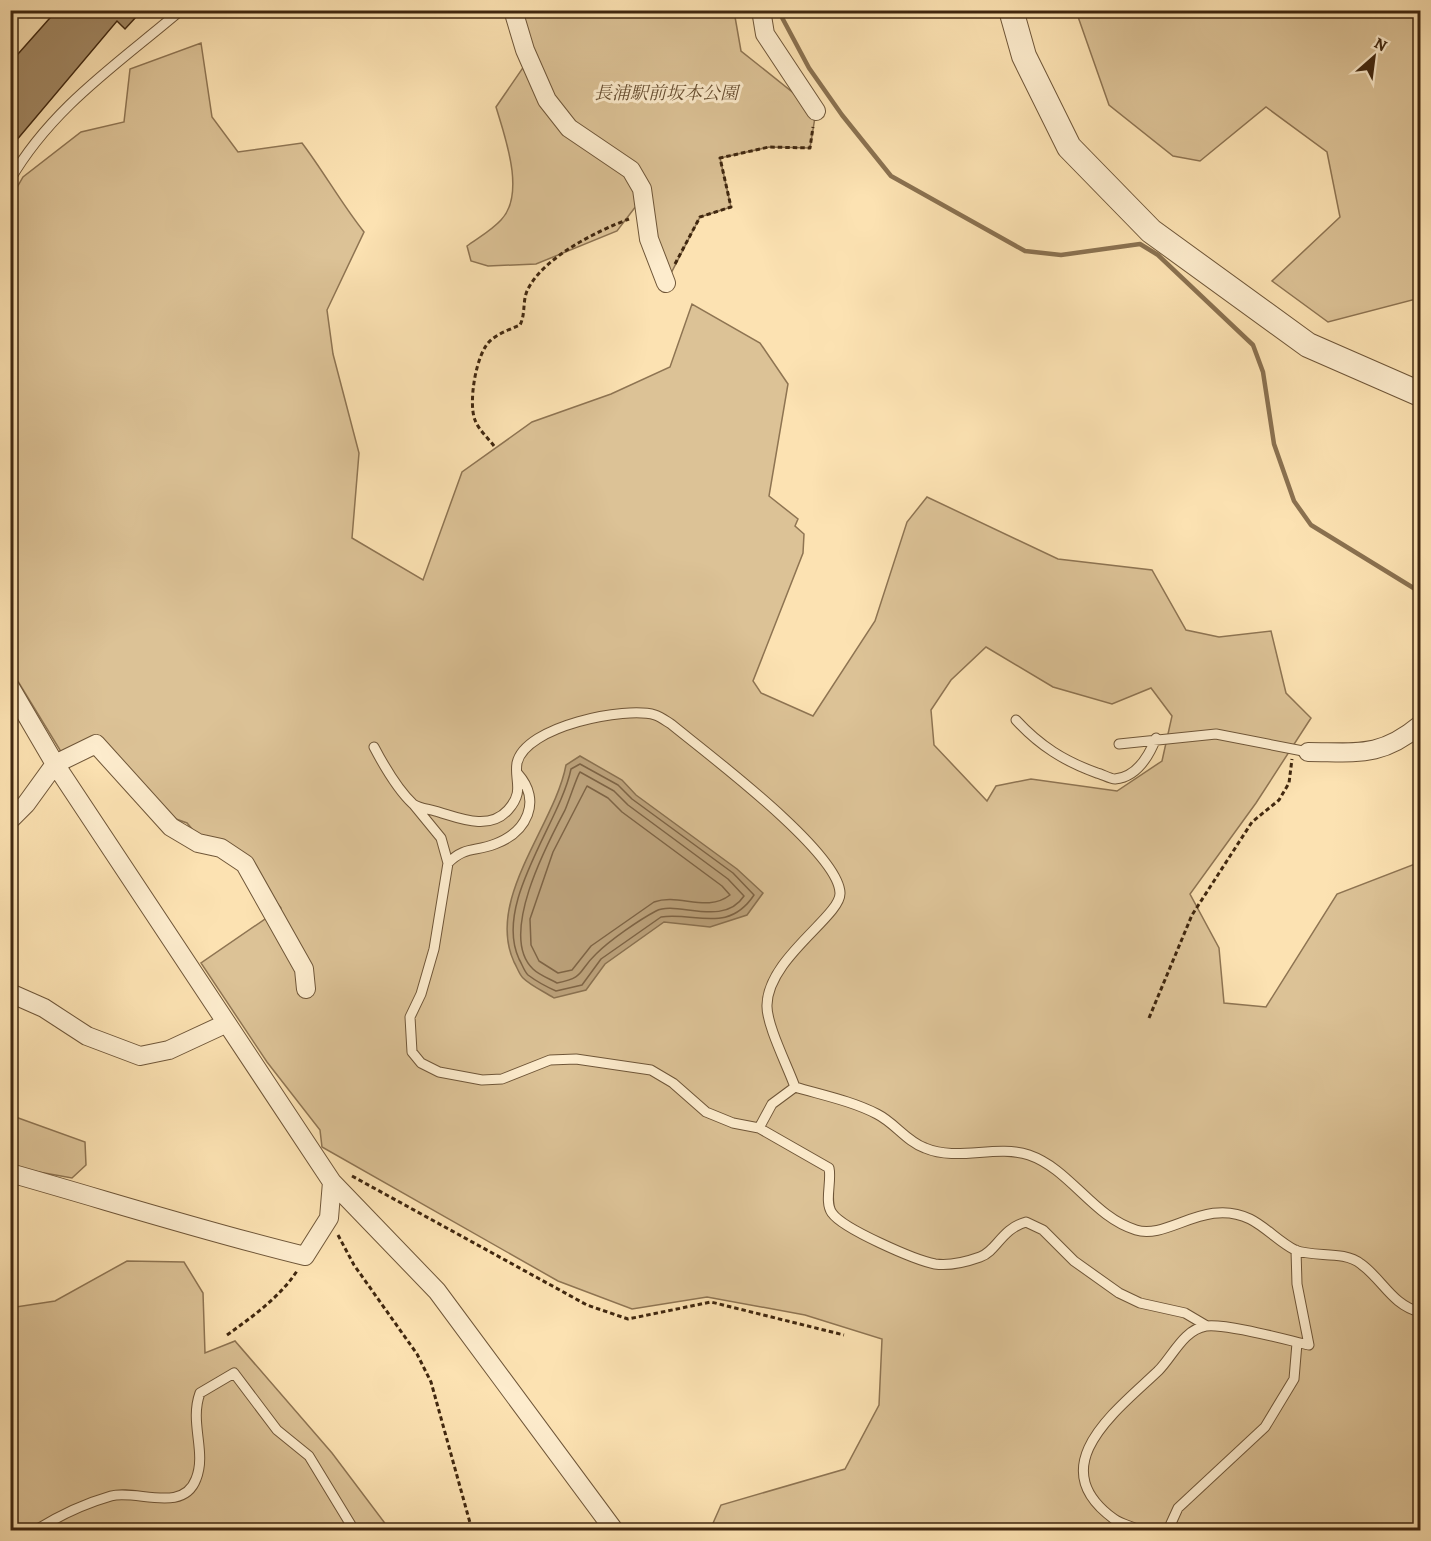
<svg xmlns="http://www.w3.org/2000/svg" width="1431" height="1541" viewBox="0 0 1431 1541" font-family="Alegreya,'Noto Serif JP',serif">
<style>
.green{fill:#dcc296;stroke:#8e7452;stroke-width:1.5;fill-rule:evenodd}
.water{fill:#bca27b;stroke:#8a7150;stroke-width:1.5}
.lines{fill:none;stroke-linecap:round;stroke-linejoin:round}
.shore{stroke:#7e6445;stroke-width:1.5}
.stream{stroke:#8a7150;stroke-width:4.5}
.building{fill:#a28864;stroke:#40270f;stroke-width:1.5}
.service-casing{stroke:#6f5638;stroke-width:11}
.minor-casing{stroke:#6f5638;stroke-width:20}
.tertiary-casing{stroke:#6f5638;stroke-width:26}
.path{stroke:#40270f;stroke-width:3;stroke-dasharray:4.5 3;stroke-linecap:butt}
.service{stroke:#fdeccd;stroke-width:9}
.minor{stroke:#fdeccd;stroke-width:18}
.tertiary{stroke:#fdeccd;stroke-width:24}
.labels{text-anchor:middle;stroke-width:6;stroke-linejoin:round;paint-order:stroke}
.park-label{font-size:18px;font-style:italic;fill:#674e31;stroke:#fdeccd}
</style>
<rect width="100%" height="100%" fill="#fce2b2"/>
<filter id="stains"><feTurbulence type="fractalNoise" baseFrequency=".00333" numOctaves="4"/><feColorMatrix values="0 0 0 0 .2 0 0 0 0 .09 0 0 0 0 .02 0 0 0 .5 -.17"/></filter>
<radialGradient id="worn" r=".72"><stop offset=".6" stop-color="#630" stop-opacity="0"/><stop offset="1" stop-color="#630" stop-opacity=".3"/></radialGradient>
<path class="green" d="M513 11H734L741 51 816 111 810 148 769 147 720 158 731 207 700 217 666 283 643 197 617 231 536 264 488 266 471 261 467 246C478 238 492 230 501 220 526 194 505 137 496 107L529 59Z
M1076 11H1420V298L1328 322 1272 281 1340 217 1327 152 1266 107 1200 161 1173 156 1109 105Z
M201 43 212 117 238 152 302 143C324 172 341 203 364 232L327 310 333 354 359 453 352 538 423 580 462 472 532 422 611 394 670 367 692 304 760 343 788 384 769 496 798 519 795 526 804 534 803 553 753 681 761 693 813 716 875 621 907 522 927 497 1058 559 1152 570 1186 630 1219 637 1271 631 1286 693 1311 718 1256 803 1190 894 1219 948 1224 1003 1266 1007 1337 894 1420 862V1530H710L721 1505 845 1469 879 1405 882 1339 805 1315 707 1297 632 1309 558 1281 322 1147 320 1130 267 1062 201 963 281 908 235 849 198 836 187 823 176 819 100 739 63 755 11 670V198L23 177 81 132 124 122 130 69ZM986 647 1053 687 1112 704 1151 688 1172 716 1162 761 1117 791 1031 779 996 786 987 801 934 745 931 710 951 680Z
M10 1115 85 1142 86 1165 72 1178 11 1167Z
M127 1261 184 1262 203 1293 205 1353 235 1341 332 1453 390 1530H11L10 1303 16 1307 55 1301Z"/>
<path class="water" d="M580 756 622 780 636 795 737 869 763 893 747 915 710 927 664 922 605 964 586 990 554 998C545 992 531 986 523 978 519 974 517 967 514 962 485 899 555 825 566 765Z"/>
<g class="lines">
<path class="shore" d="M580 764 618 785 632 799 733 873 754 895C728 934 696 912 661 917L601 959 582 985 556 991C547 987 536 981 528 975 524 971 522 964 519 959 493 903 560 823 571 769Z
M580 772 614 791 628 805 728 879 744 896C723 928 676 900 656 911 639 920 610 940 596 954 577 972 586 977 557 983 550 979 539 975 533 969 498 936 547 844 565 810 569 801 577 776 580 772Z
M587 786 608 798 622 812 722 886 730 895C707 913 679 893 654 902L591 946 572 970 558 973 539 961 531 945 530 919 553 852Z"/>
<path class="stream" d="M778 10 809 68 842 115 891 176 1025 251 1061 255 1140 244 1158 255 1253 345 1263 372 1274 444 1294 501 1311 525 1420 592"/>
</g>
<path class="building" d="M57 10H128L136 17 125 29 117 21 10 148V63Z"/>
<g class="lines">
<defs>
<path id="service" d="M10 180C52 107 119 63 181 10
M1016 720C1040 746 1064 761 1097 773 1102 774 1110 779 1115 779 1137 777 1149 756 1156 738
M1119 744 1216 734 1308 752
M374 747C384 766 397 789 413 804 418 808 428 809 435 811 457 817 488 832 508 810 525 791 514 781 517 763 525 726 626 706 655 715 661 717 666 721 671 724 705 752 839 852 840 893 841 916 768 958 767 1005 766 1024 788 1067 795 1087 822 1095 852 1101 877 1114 895 1123 906 1141 925 1148 958 1162 995 1144 1029 1155 1070 1169 1093 1217 1136 1230 1168 1240 1205 1197 1250 1219 1266 1227 1279 1242 1295 1250 1315 1258 1343 1250 1361 1264 1383 1280 1392 1305 1420 1312
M414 805 441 838 448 863 434 949 421 994 410 1017 412 1052 421 1063 439 1072 482 1080 502 1079 550 1060 576 1059 651 1070 673 1083 706 1112 733 1123 759 1128 829 1168C832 1181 824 1202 832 1213 843 1229 915 1260 935 1264 949 1266 966 1262 980 1257 997 1251 1001 1229 1026 1222L1043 1230 1074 1261 1119 1293 1140 1303 1185 1313 1207 1326
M448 863C465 846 475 852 495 844 527 832 542 801 518 774
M759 1128 772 1104 795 1087
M36 1530C60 1515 83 1504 111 1496 136 1489 183 1514 196 1479 207 1452 189 1423 200 1393L234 1373 277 1430 309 1456 354 1530
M1139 1530C1131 1526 1121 1524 1114 1519 1041 1466 1116 1411 1158 1371 1173 1356 1183 1330 1206 1326 1226 1323 1287 1340 1309 1345L1297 1284 1296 1250
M1168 1530 1178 1508 1265 1427 1294 1379 1297 1343"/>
<path id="minor" d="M513 10 525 50 547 100 569 128 631 170 642 189 649 239 666 283
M761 10 765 34 816 111
M10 687 55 764 332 1182 437 1291 614 1530
M1308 752C1357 752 1380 758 1420 725
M10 820 26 804 55 764 96 744 171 827 198 843 221 848 245 864 304 969 306 989
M10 993 44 1008 87 1036 140 1056 169 1050 225 1024
M10 1173C109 1201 206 1232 305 1256L329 1218 332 1182"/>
<path id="tertiary" d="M1011 10 1024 56 1069 147 1151 231 1308 345 1420 394"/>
</defs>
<use href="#service" class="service-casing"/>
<use href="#minor" class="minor-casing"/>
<use href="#tertiary" class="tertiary-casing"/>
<path class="path" d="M675 264 700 217 731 207 720 158 769 147 810 148 813 127
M494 446C488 438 478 429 475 420 468 403 476 352 491 340 499 333 511 329 520 325 526 313 522 300 528 289 544 257 597 231 629 219
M1149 1018 1192 915 1252 822 1279 800 1289 783 1292 759
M352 1176 587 1305 628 1319 711 1302 844 1335
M338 1235 354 1265 417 1354 431 1382 472 1530
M227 1335C252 1317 280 1297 297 1271"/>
<use href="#service" class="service"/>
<use href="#minor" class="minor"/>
<use href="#tertiary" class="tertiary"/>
</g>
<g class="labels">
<g class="park-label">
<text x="666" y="99">長浦駅前坂本公園</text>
</g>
</g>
<rect width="1431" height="1541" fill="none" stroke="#fce2b2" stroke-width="36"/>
<rect x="12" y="12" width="1407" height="1517" fill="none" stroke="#40270f" stroke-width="3"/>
<rect x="18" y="18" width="1395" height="1505" fill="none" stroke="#40270f" stroke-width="1.5"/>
<g transform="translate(1374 57) rotate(28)" stroke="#fdeccd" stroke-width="4.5" paint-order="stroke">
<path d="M0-4.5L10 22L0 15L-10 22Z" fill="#40270f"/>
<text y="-9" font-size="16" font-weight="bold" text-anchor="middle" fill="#40270f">N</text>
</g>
<rect width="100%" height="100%" filter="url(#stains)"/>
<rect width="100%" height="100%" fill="url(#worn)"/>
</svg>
